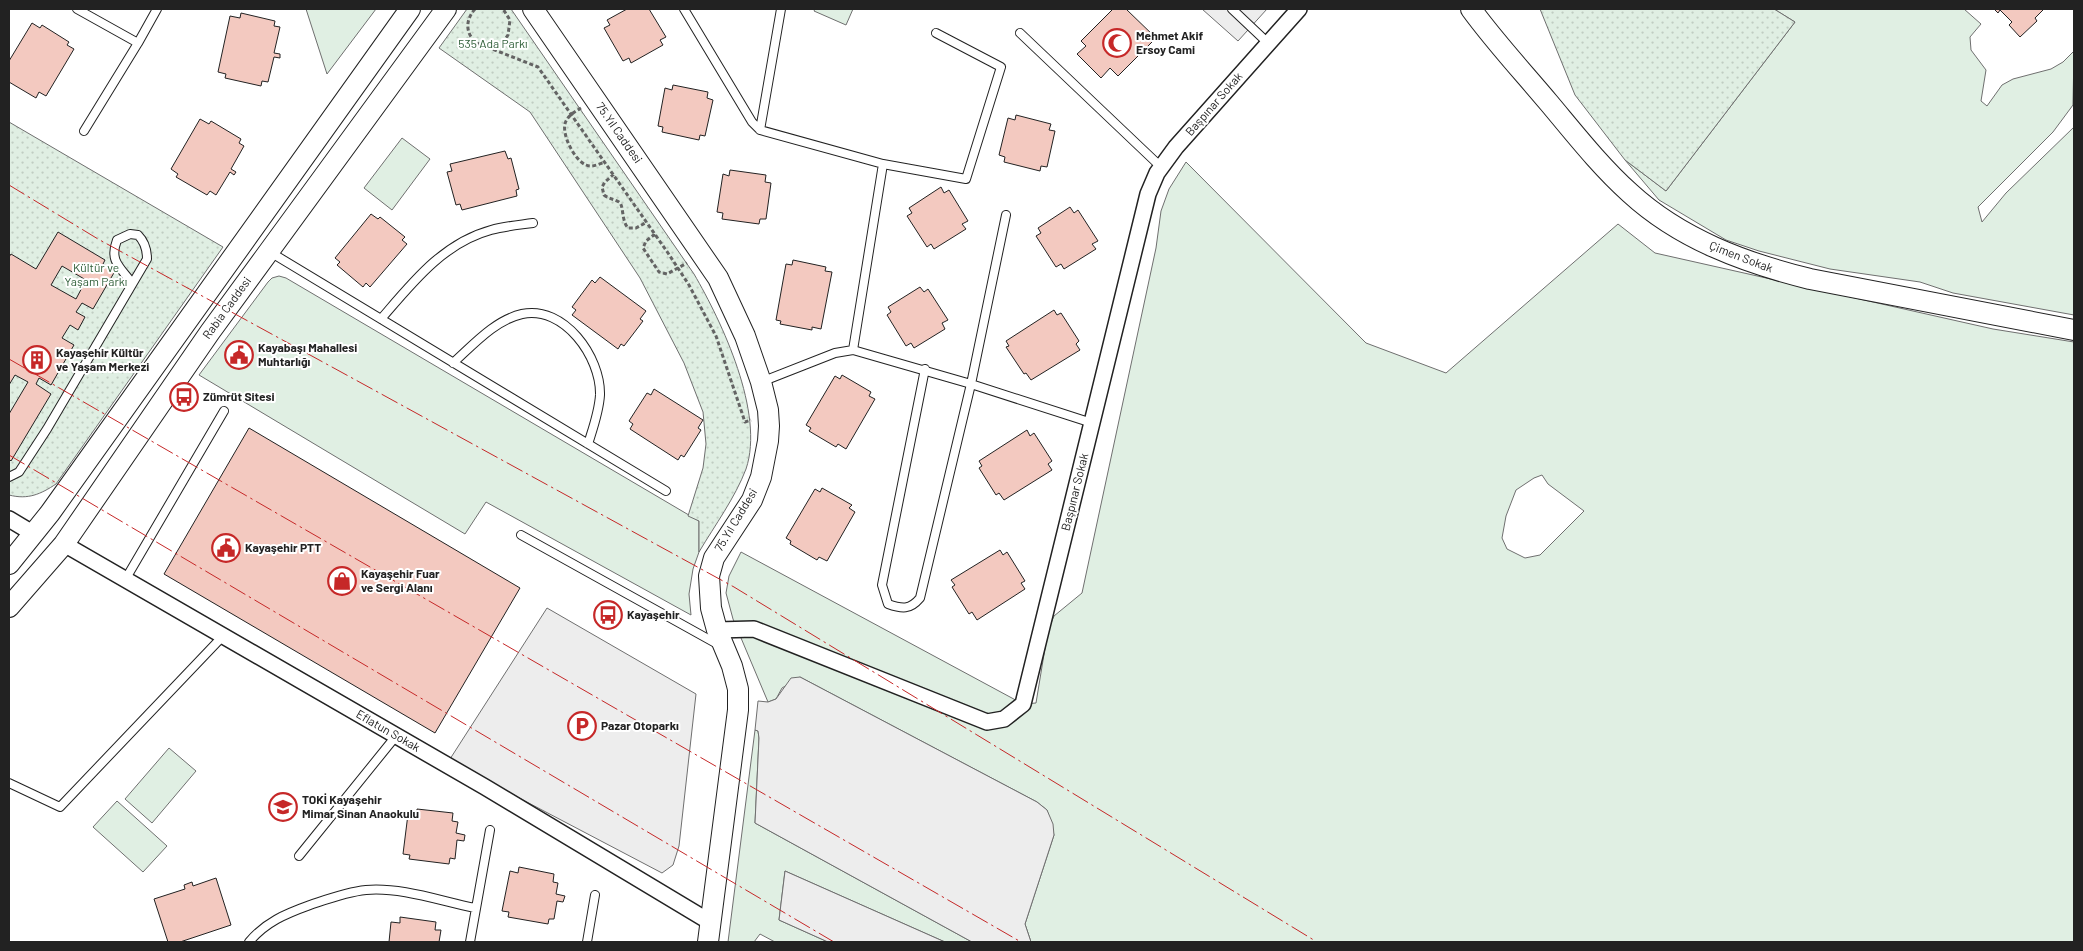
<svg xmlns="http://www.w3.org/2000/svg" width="2083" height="951" viewBox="0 0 2083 951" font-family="Barlow,sans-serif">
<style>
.grass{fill:#e0efe3;stroke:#6f6f6f;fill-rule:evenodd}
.park{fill:url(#park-dots);stroke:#6f6f6f}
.parking{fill:#ededed;stroke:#6f6f6f}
.building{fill:#f3c9c0;stroke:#222;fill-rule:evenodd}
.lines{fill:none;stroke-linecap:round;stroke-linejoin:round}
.lane-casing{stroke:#222;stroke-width:10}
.street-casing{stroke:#222;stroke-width:18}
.secondary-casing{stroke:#222;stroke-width:22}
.path{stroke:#646464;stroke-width:3;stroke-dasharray:4 2.5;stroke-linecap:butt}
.lane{stroke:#fff;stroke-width:8}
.street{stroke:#fff;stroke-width:15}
.secondary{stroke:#fff;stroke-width:20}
.power{stroke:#c62828;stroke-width:1;stroke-dasharray:18 4 2.5 4;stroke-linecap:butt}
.labels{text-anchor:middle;stroke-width:4;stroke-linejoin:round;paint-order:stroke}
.poi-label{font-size:12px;font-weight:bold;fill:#222;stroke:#fff;text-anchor:start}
.park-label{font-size:12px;fill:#2f5e38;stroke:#fff}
.street-label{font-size:12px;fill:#222;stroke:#fff}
</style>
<defs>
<pattern id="park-dots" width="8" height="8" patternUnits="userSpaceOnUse" patternTransform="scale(1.25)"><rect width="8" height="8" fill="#e0efe3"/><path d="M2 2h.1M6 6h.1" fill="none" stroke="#c0cdc2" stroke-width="1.8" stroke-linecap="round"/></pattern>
</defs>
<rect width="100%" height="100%" fill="#fff"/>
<path class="grass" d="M306 9H376L327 74Z
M815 9H853L846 25 814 11Z
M1774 9H1964L1981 24 1970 37 1971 50 1986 70 1981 101 1987 106 2002 85 2013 79 2051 69 2063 62 2074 51 2073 105 2053 132 1978 207 1982 222 2006 193 2074 127V315L1953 293 1920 282 1830 269 1759 251 1726 240 1659 200 1625 160 1666 191 1795 22Z
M402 138 430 159 392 210 364 188Z
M1186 162 1366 343 1446 373 1618 224 1655 253 1993 329 2074 342V942H1031L1025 924 1054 835 1047 810 1037 802 800 677 782 688 776 699 768 702 733 619 726 593 729 576 741 552 1023 704 1036 703 1048 630 1054 616 1082 593 1156 248 1161 211 1169 189ZM1542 475 1548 484 1584 511 1540 555 1525 558 1507 549 1502 538 1506 516 1516 490 1534 478Z
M279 276 286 278 699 521V552L693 569 689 594 691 615 486 502 465 534 199 375 268 282 272 278Z
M755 730 758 731 759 738 755 823 972 942H945L785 871 779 920 828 942H775L760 934 754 942H728Z
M169 748 196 771 152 823 125 799Z
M117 801 167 846 143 872 93 827Z"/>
<path class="park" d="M467 9H511L694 274C722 322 765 413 746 469 735 498 715 525 699 552V521L688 516 703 468 706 444 703 412 684 363 640 278 530 112 439 48Z
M1540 9H1774L1795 22 1666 191 1625 160 1575 95Z
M9 122 223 247 56 484C41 494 28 500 9 495Z"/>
<path class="parking" d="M1202 9H1267L1238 41Z
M547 608 696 694 679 846 673 865 662 873 523 800 450 759Z
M800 677 1037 802 1047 810 1053 824 1054 835 1025 924 1031 942H972L755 823 759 738 758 731 755 730 758 701 768 702 776 699 791 678Z
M785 871 945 942H828L779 920Z"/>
<path class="building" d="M627 9H649L666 37 660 40 663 45 631 63 629 58 623 61 604 28 610 25 607 20Z
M1113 9H1126L1156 38 1118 76 1110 68 1101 78 1077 54 1086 46 1081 41Z
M1994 9H2044L2035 18 2037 21 2020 37 2009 25 2012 22 2000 10 1998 13Z
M241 13 275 21 274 26 280 27 274 53 280 54V58L274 57 268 82 262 81 261 86 225 78 226 74 218 72 230 16 240 18Z
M32 23 40 28 42 25 69 42 67 45 74 49 46 96 39 92 36 98 9 82V61Z
M673 85 708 92 707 98 713 100 705 136 700 135 699 140 662 132 663 127 658 126 665 88 672 90Z
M1016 115 1051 124 1049 130 1055 131 1047 167 1041 166 1040 171 1004 162 1005 157 999 155 1008 118 1015 120Z
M200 119 209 124 211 121 241 139 239 143 244 146 231 169 236 172 234 175 230 172 216 195 210 191 207 195 176 177 178 174 171 169Z
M505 151 508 159 511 158 519 189 516 190 517 196 462 210 460 204 456 205 447 172 452 171 450 164Z
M730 170 766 175 765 182 771 183 766 219H760L759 224 722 219 723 213 717 212 723 174 729 176Z
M941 187 944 193 949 190 968 221 962 224 966 229 934 249 931 244 927 247 907 216 912 213 909 208Z
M1070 207 1074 213 1078 210 1098 241 1092 244 1096 249 1064 269 1061 264 1056 267 1036 236 1041 233 1038 228Z
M371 214 378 219 380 217 405 237 402 240 407 244 370 287 366 283 363 287 337 265 340 262 335 258Z
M58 232 105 260 103 264 115 271 93 309 82 303 76 312 85 317 78 330 70 325 62 338 74 345 51 385 39 378 36 384 51 394 11 461 9 459V414L28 382 15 375 9 385V257L11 254 36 269ZM62 266 86 280 76 299 51 285Z
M793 260 826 267 825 271 832 272 821 329 812 327V330L780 324 781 321 776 320 786 264 792 265Z
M600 277 646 311 640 319 643 321 624 346 621 344 618 349 572 315 576 310 572 307 592 280 595 283Z
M920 287 924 292 928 289 948 320 942 323 945 329 914 348 911 343 906 346 887 315 891 312 888 307Z
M1054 310 1057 315 1061 313 1079 341 1076 344 1080 350 1031 380 1026 373 1024 374 1006 347 1009 346 1006 341Z
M234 343 253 354 244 367 226 356Z
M842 375 871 392 869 396 875 399 846 449 838 444 836 447 809 431 811 428 806 425 835 376 840 379Z
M654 389 703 420 698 428 701 430 684 457 681 455 678 460 630 429 633 424 629 421 647 393 651 395Z
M249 428 520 588 435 733 164 574Z
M1027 430 1030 436 1034 433 1052 461 1048 464 1052 470 1004 500 999 493 996 495 979 468 982 466 979 461Z
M822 488 852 505 849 508 855 512 827 561 819 557 817 560 790 544 791 541 786 538 815 489 820 492Z
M1000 550 1003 555 1007 552 1025 581 1021 583 1025 589 977 620 972 612 969 614 952 587 955 585 951 580Z
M417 809 453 813 452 821 458 822 456 833 465 835 464 841 457 840 455 859 450 858 449 864 409 859 410 855 403 854 408 814H417Z
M519 867 554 874 553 882 558 883 556 894 565 896 563 902 557 901 554 919H549L548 924 508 917 509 912 502 911 510 871 518 873Z
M216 878 231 925 180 942H168L154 899 185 889 184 885 192 882 193 886Z
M400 917 436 922 435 930H441L439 942H443H389L391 922 400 923Z"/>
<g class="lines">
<defs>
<path id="lane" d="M77 9 138 43 157 9
M684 9 752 122 760 130 883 164
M1232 9 1268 43
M1020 33 1161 167
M760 130 781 9
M84 131 138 43
M1006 215 971 384 1092 423
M270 252 666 491
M381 319C412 283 443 243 491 230 505 226 519 225 533 223
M853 350 883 164 966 179 1001 67 936 33
M453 363C473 345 495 320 522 314 564 305 601 357 600 395 599 412 593 428 588 444
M761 382 835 353 853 350 971 384 920 598C910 610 902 609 888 604L882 585 925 369
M9 477 19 472 47 429 147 259C147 249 145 242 138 235L130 234 117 240C109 261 120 267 132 283
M521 535 719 645
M125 580 224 411
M9 783 60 807 223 636
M299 856 396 736
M249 942C266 922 285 914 310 905 328 899 346 892 366 890 402 887 440 901 475 908
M470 942 490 830
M587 942 595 895"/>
<path id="street" d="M9 519 34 534
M64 544 485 787 710 922
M717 630 754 629 987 722 1004 719 1023 704 1148 194 1157 173 1176 147 1299 9"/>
<path id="secondary" d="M533 9 718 278 745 336 761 382 768 410 769 426 768 441 761 477 752 500 714 558 709 576 711 608 717 630 732 666 738 689V710L708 942
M1471 9C1495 42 1523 72 1549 103 1575 134 1600 166 1630 193 1680 239 1745 263 1810 279L2074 330
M9 564 50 513 410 9
M9 607 64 544 210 332 446 9"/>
</defs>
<use href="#lane" class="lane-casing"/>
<use href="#street" class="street-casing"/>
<use href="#secondary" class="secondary-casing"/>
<path class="path" d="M475 9C452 35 490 63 508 35L510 20 503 9
M487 47 538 67 668 253 689 285 716 336 745 422 751 420
M581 108C576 111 569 115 566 121 560 132 574 160 586 165 592 168 599 164 605 162
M614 174 605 182 602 187 604 195C609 199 614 199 619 202 624 205 621 220 628 228H636L647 222
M655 234 646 241 643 248 659 272 667 274 687 263"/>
<use href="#lane" class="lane"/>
<use href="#street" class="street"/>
<use href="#secondary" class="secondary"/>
<path class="power" d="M9 185 98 239 734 587 1317 942
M9 359 1021 942
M9 455 834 942"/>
</g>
<defs>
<symbol id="mosque-ring" viewBox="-11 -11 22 22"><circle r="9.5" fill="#fff" stroke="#c62828" stroke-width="1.5"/><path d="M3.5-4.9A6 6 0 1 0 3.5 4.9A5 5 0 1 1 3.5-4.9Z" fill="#c62828"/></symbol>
<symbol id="civic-ring" viewBox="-11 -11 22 22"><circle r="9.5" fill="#fff" stroke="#c62828" stroke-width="1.5"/><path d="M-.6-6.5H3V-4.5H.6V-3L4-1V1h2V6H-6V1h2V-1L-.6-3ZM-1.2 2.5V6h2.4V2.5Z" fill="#c62828"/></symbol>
<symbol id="building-ring" viewBox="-11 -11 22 22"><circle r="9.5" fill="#fff" stroke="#c62828" stroke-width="1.5"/><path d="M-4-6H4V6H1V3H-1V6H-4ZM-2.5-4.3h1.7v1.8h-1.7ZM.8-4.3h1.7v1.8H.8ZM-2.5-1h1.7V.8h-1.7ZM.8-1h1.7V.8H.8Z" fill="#c62828"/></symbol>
<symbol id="bus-ring" viewBox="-11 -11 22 22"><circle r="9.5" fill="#fff" stroke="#c62828" stroke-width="1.5"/><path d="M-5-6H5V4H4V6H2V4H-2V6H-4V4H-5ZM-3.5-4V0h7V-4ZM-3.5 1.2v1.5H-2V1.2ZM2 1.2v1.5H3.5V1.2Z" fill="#c62828"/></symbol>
<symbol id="shop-ring" viewBox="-11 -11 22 22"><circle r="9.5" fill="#fff" stroke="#c62828" stroke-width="1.5"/><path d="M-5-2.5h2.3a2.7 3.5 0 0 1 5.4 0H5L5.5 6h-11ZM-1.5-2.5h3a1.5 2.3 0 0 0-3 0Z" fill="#c62828"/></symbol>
<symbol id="parking-ring" viewBox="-11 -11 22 22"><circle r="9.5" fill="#fff" stroke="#c62828" stroke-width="1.5"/><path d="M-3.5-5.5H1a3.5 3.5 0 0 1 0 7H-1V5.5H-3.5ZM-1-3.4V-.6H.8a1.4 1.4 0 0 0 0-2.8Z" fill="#c62828"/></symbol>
<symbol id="school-ring" viewBox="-11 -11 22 22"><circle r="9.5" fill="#fff" stroke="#c62828" stroke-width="1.5"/><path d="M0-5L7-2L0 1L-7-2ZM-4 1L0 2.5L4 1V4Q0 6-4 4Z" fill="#c62828"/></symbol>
</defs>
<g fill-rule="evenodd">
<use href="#mosque-ring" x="1101" y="27" width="32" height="32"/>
<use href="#civic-ring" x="223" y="339" width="32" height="32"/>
<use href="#building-ring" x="21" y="344" width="32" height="32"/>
<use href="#bus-ring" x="168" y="381" width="32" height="32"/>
<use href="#civic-ring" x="210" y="532" width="32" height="32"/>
<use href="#shop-ring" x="326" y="565" width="32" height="32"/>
<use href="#bus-ring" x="592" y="599" width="32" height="32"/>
<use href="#parking-ring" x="566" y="710" width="32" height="32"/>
<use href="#school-ring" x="267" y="791" width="32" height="32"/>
</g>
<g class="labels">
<g class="poi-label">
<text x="1136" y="40">Mehmet Akif<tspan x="1136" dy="14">Ersoy Cami</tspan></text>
<text x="258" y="352">Kayabaşı Mahallesi<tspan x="258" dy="14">Muhtarlığı</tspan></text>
<text x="56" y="357">Kayaşehir Kültür<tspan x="56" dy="14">ve Yaşam Merkezi</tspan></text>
<text x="203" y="401">Zümrüt Sitesi</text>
<text x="245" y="552">Kayaşehir PTT</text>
<text x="361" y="578">Kayaşehir Fuar<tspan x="361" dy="14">ve Sergi Alanı</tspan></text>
<text x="627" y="619">Kayaşehir</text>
<text x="601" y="730">Pazar Otoparkı</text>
<text x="302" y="804">TOKİ Kayaşehir<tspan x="302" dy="14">Mimar Sinan Anaokulu</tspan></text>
</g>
<g class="park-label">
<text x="493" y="48">535 Ada Parkı</text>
<text x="96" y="272">Kültür ve<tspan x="96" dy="14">Yaşam Parkı</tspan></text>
</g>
<g class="street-label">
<text transform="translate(1214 104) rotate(-49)" y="4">Başpınar Sokak</text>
<text transform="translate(619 133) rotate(55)" y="4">75.Yıl Caddesi</text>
<text transform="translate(1741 257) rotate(21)" y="4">Çimen Sokak</text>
<text transform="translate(227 308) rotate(-54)" y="4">Rabia Caddesi</text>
<text transform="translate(1075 492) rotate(-76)" y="4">Başpınar Sokak</text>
<text transform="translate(736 520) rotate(-59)" y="4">75.Yıl Caddesi</text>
<text transform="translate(388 731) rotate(30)" y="4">Eflatun Sokak</text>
</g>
</g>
<rect width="2083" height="951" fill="none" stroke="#222222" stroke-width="20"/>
</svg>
